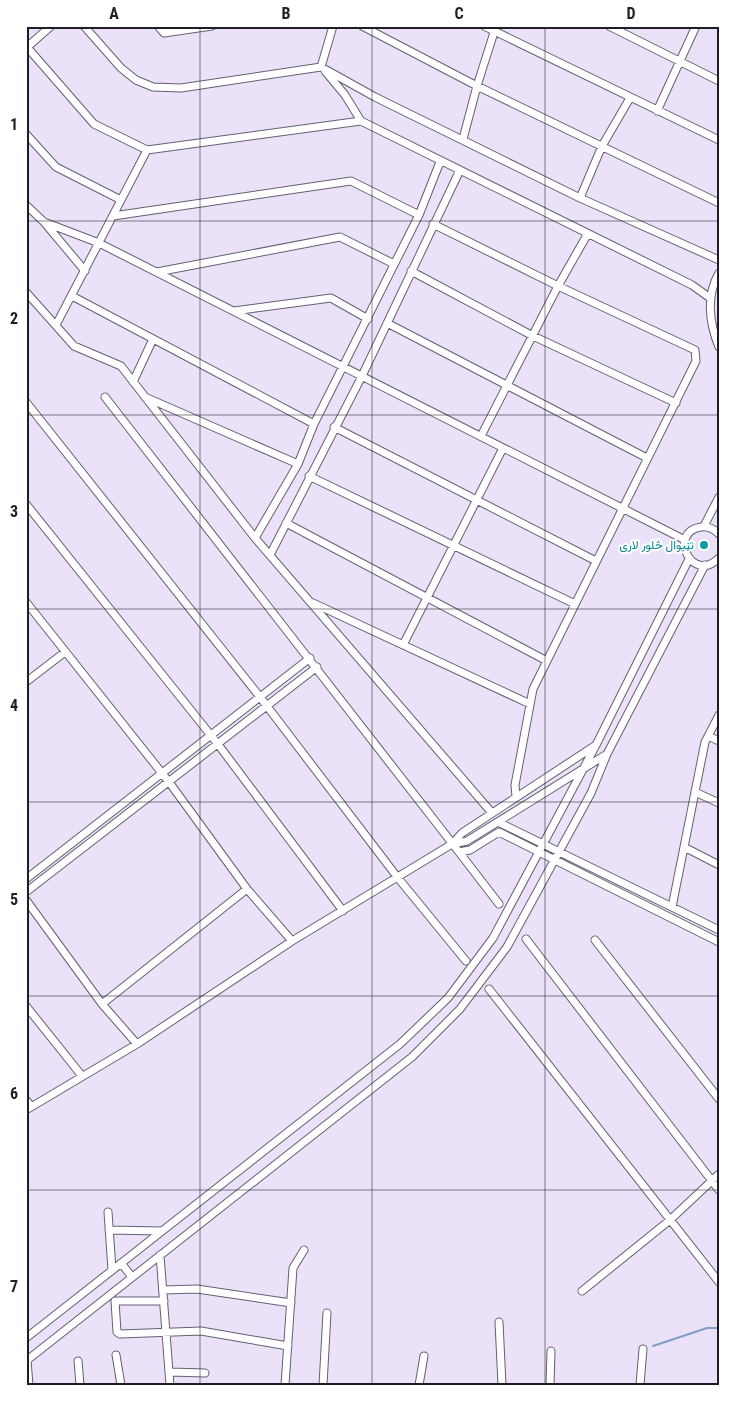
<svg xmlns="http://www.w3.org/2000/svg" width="745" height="1411" viewBox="0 0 745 1411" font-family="'Roboto Condensed',Vazirmatn,sans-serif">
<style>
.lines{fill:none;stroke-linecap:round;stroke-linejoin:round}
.stream{stroke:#839ec6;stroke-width:2}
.minor-casing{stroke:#675e72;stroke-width:9}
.minor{stroke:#fff;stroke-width:7}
.grid{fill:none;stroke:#211d26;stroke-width:1;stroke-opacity:0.55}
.culture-dot{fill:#0f9aa8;stroke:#fff;stroke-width:2}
.labels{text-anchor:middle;stroke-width:4;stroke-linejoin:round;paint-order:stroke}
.culture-label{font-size:12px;fill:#0d838f;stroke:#fff;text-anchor:end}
.neatline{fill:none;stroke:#211d26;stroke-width:2}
.grid-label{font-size:16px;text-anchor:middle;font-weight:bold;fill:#211d26}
</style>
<rect width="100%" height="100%" fill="#ebe2f9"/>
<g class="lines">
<path class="stream" d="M653 1346 707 1328H719"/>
<defs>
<path id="minor" d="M84 26 121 68 136 80 153 87 181 88 321 67 375 97 580 198 719 260
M158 26 164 33 212 26
M362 26 477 86 719 203
M484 26 719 140
M609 26 719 81
M26 46 94 124 147 150 361 121
M26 48 51 26
M321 67 333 26
M325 71 345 95 361 121 692 285 710 298
M657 111 696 26
M26 134 56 167 121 200
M463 139 477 86 496 26
M580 198 602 146 630 98
M26 205 44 222 99 243 685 540
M113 216 351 181 419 215
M44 222 85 271
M433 224 558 286 695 350 696 361 533 689 515 785 516 797
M411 271 533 336 676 403
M157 272 340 237 394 264
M719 273C706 295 709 323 719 347
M26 292 74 346 121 366 255 538 492 813
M72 296 314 424
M234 311 331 298 368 319
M387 323 647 458
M56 325 147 150
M133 382 153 339
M105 397 459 852 470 850 499 832 719 942
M145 397 298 464
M26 402 260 697 398 878 466 961
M334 427 596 561
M481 436 558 286 587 235
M309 476 575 604
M26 504 217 743 343 911
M286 523 547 661
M704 526 719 497
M719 534C714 529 708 526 701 527 667 532 692 585 719 558
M255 538 298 464 314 424 419 215 440 162
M270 555 362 376 460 170
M26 602 169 782 247 889 292 941
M313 603 530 704
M403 645 503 448
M26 682 65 652
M708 736 719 741
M695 792 719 803
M498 822 719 930
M453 844 467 841 607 754 705 565
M684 847 719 865
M459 852 499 904
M26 879 310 658
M26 892 317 667
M26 900 102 1004 137 1044
M672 907 705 742 719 715
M526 939 719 1190
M595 940 719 1099
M489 989 719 1282
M102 1004 247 889
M26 1006 82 1076
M26 1100 31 1106
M26 1110 137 1044 292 941 452 844 462 833 596 745 689 559
M108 1212 112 1270
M109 1230 161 1231
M160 1255 170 1385
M121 1263 132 1277
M163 1290 197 1289 291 1303
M582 1291 670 1220 719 1174
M164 1301H115L117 1332 120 1334 201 1331 288 1346
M499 1322 502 1385
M26 1338 400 1044 448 998 493 938 596 745
M116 1355 121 1385
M27 1360 29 1385
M26 1361 412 1057 460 1009 507 947 591 793 607 754
M78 1361 80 1385
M170 1372 205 1373
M285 1385 293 1268 304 1250
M323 1385 327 1313
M419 1385 424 1356
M550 1385 551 1351
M640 1385 643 1349"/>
</defs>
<use href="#minor" class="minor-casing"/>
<use href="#minor" class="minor"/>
</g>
<path class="grid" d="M200 26V1385M372 26V1385M545 26V1385M26 221H719M26 415H719M26 609H719M26 802H719M26 996H719M26 1190H719"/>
<circle class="culture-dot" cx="704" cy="545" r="5"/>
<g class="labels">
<g class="culture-label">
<text x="694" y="549">تڼیوال څلور لاری</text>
</g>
</g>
<rect width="745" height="1411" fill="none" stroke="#ffffff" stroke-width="55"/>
<rect x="28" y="28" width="690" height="1356" class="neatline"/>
<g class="grid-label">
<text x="114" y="19">A</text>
<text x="286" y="19">B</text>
<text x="459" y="19">C</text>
<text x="631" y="19">D</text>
<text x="14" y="130">1</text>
<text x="14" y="324">2</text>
<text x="14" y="517">3</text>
<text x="14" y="711">4</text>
<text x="14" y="905">5</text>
<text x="14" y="1099">6</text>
<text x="14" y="1292">7</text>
</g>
</svg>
